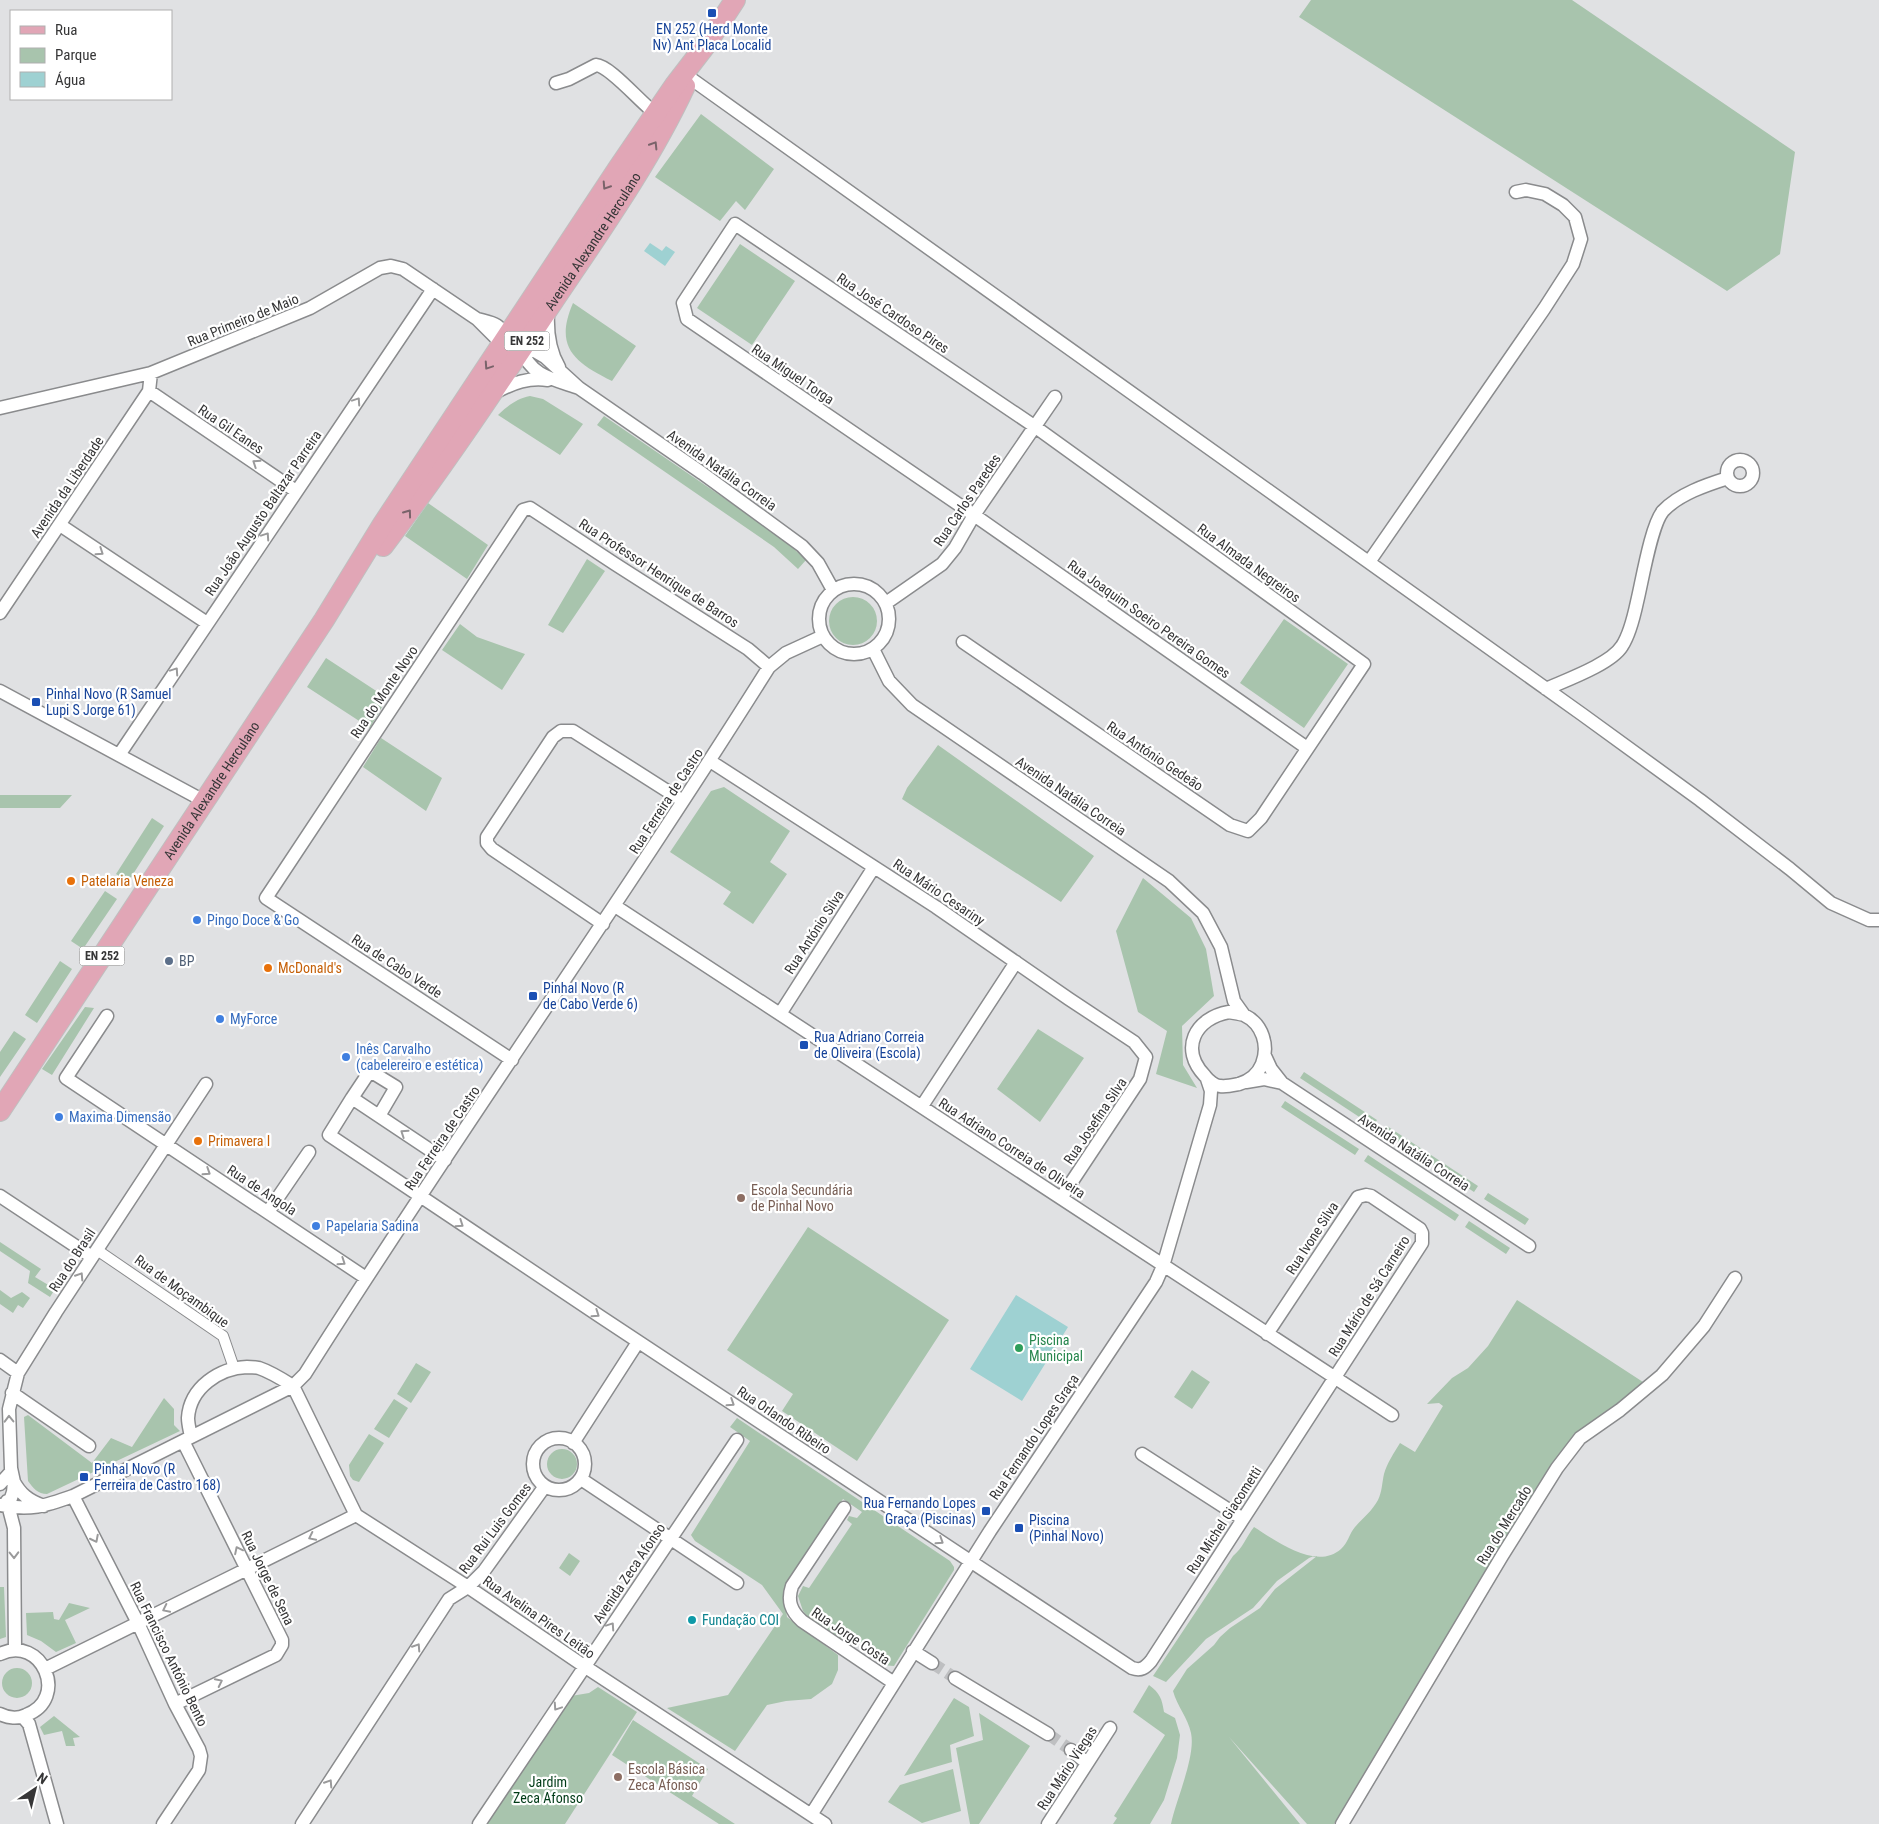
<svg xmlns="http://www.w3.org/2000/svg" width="1879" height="1824" viewBox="0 0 1879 1824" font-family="'Roboto Condensed',sans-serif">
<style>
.green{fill:#a8c4ad}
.water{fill:#9ed1d2}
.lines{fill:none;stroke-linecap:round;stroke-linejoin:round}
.minor-tunnel{stroke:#bebfc1;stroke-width:12;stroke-dasharray:12 6;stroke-linecap:butt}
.pedestrian-casing{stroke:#8a8b8d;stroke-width:12}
.minor-casing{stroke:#8a8b8d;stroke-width:15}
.primary-casing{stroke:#bfbfbf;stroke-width:22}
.pedestrian{stroke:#fff;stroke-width:10}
.minor{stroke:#fff;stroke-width:12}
.primary{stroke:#e1a6b6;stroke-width:20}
.oneway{stroke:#7a636a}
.oneway2{stroke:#9a9a9b}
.transit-dot{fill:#1a4fb4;stroke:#fff;stroke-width:2}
.food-dot{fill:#e8710a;stroke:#fff;stroke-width:2}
.shop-dot{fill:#3f7fe0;stroke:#fff;stroke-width:2}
.service-dot{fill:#5c6f8a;stroke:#fff;stroke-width:2}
.education-dot{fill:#8d6e63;stroke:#fff;stroke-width:2}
.leisure-dot{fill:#2e9e5b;stroke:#fff;stroke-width:2}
.culture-dot{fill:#0f9aa8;stroke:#fff;stroke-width:2}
.labels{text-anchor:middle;stroke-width:4.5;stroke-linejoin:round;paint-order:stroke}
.shield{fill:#fff;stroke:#727273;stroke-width:1}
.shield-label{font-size:12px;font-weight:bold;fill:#363637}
.transit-label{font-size:14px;fill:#164399;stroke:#fff;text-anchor:start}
.street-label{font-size:14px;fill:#363637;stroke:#fff}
.food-label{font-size:14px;fill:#c56008;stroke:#fff;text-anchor:start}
.shop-label{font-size:14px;fill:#366cbe;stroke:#fff;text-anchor:start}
.service-label{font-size:14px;fill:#4e5e75;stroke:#fff;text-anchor:start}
.education-label{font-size:14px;fill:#785e54;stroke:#fff;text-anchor:start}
.leisure-label{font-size:14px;fill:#27864d;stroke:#fff;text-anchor:start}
.culture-label{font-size:14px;fill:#0d838f;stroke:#fff;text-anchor:start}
.park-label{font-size:14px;fill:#003b17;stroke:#fff}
</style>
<rect width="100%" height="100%" fill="#e0e1e3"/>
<path class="green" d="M1311 0H1572L1795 152 1780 254 1727 291 1299 17Z
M701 114 774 169 745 210 736 201 720 221 655 177Z
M740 244 795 281 752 345 697 308Z
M573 303 636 346 612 381C574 362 554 347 573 303Z
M530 396 543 399 583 424 560 455 498 415C509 405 516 399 530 396Z
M604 416 781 537 806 560 798 569 774 547 597 425Z
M428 503 488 545 467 579 405 536Z
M587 559 605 571 563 633 548 625Z
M829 621a24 24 0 1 1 48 0a24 24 0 1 1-48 0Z
M1284 619 1348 664 1304 728 1240 683Z
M460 624 477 637 525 654 502 690 442 650Z
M326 658 387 698 370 728 307 687Z
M381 738 442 778 426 811 363 767Z
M938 745 1094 856 1061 902 902 799 907 788Z
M724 787 790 831 770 862 787 874 753 924 723 904 731 892 670 852 711 791Z
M0 795H72L60 808H0Z
M152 818 164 826 128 882 116 874Z
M1143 878 1191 918 1206 949 1214 996 1182 1026 1183 1065 1197 1088 1156 1074 1167 1031 1138 1012 1116 931Z
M105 891 117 899 83 949 71 941Z
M60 961 72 969 37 1023 25 1015Z
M85 1007 94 1008 52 1075 42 1069Z
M1038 1029 1084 1058 1040 1122 997 1089Z
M14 1031 26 1039 0 1077V1052Z
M1304 1072 1377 1120 1373 1126 1300 1078Z
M1285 1101 1359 1149 1355 1155 1281 1107Z
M1387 1126 1478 1186 1474 1192 1383 1132Z
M1368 1155 1459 1215 1455 1221 1364 1161Z
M1488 1193 1529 1219 1525 1225 1484 1199Z
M1469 1221 1510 1248 1506 1254 1465 1227Z
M808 1227 949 1320 857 1461 782 1411 793 1394 727 1350Z
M0 1242 41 1269 35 1277 55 1289 50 1297 28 1283 30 1271 0 1251Z
M0 1290 11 1298 22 1292 30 1298 23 1308 18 1305 13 1313 0 1304Z
M1517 1300 1643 1382 1603 1417 1577 1437 1334 1824H1307L1229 1737 1300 1824H1171C1176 1800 1196 1756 1191 1733 1188 1718 1177 1706 1173 1691L1187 1669 1214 1645 1220 1637 1230 1628 1260 1608 1275 1589 1317 1556H1314L1309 1558 1277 1581 1253 1608 1206 1639 1166 1682 1153 1676 1233 1556C1243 1548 1246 1537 1254 1527 1276 1541 1316 1571 1341 1549 1348 1543 1349 1534 1355 1527 1363 1518 1372 1511 1378 1500 1382 1492 1382 1483 1384 1474 1387 1463 1394 1453 1400 1443L1415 1452 1443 1406 1439 1403 1427 1404 1452 1378 1468 1368 1488 1346Z
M416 1363 431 1372 411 1403 397 1394Z
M1192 1370 1210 1382 1192 1409 1174 1397Z
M164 1398 174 1409V1425L180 1431 47 1494C38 1494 33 1488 28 1481L24 1417 28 1415 92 1463 111 1438 132 1447Z
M394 1399 408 1408 389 1438 374 1429Z
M737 1418 950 1561 954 1567V1570L894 1666 881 1665 883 1655 854 1639 850 1644 810 1620 803 1611 798 1596 803 1586 809 1588 852 1524 847 1520 849 1516 857 1518 862 1512 843 1499 787 1587 785 1601 787 1617 838 1655V1670L832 1684 811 1699 786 1701 767 1705 735 1751 667 1708 728 1695 783 1614 762 1585 695 1541 691 1535 750 1441 730 1427Z
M369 1434 384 1443 359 1482 353 1480 350 1476 349 1465Z
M547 1464a15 15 0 1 1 30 0a15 15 0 1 1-30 0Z
M569 1553 580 1561 570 1576 559 1568Z
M0 1587H4L6 1637 0 1639Z
M69 1603 90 1608 65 1620 76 1643 56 1652 41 1641 27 1635 26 1613 53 1612 54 1619 59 1620Z
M2 1683a15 15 0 1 1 30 0a15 15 0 1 1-30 0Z
M1149 1685C1160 1693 1162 1699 1164 1712L1175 1718 1180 1735 1177 1758 1164 1800 1150 1824H1113L1117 1818 1114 1816 1165 1735 1133 1712Z
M598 1687 637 1712 565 1824H486L571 1696 589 1693Z
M954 1698 969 1707 974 1736 950 1745 952 1762 904 1776Z
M979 1713 1030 1746 979 1824H970L956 1748 983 1740Z
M54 1716 80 1737 73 1738 75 1746H66L62 1731 44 1735 40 1727Z
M633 1720 708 1769 692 1796 735 1824H719L612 1755Z
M953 1769 961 1811 922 1823 888 1802 900 1785Z"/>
<path class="water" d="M650 243 662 251 666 246 675 252 665 266 644 251Z
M1016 1295 1068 1327 1022 1401 970 1369Z"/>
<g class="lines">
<path class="minor-tunnel" d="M932 1663 955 1678
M1048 1734 1071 1750"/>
<defs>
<path id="pedestrian" d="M97 1250 223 1336 234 1368"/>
<path id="minor" d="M683 73 1583 715 1700 800 1790 869 1831 903 1869 920H1879
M556 83 569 79 596 65C611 66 644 107 660 117
M548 312C547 331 549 350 559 367
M579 388C556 380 529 376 522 349L533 350 545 357 579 388 702 473 802 546 818 563 833 590
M149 391 296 491
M496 392C513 383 529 377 548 380
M0 408 151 373 310 308 380 268 391 266 403 269 477 319 496 338H506C500 323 492 323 477 319
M1727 473a13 13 0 1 1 26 0a13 13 0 1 1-26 0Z
M60 525 207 623
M1369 562 1544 309 1573 264 1581 239 1575 217 1563 205 1545 194 1526 190 1516 192
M819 619a35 35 0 1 1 70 0a35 35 0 1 1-70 0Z
M886 603 942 564 955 548 974 515 1055 397
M0 613 149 391 151 373
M963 642 1230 825 1248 831 1261 818 1364 664 1034 426 735 224 683 303 687 319 974 515 1307 748
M873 649 889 681 912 705 1169 881 1203 913 1221 947 1234 1001 1244 1015
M1546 689C1566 680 1611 664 1622 646 1630 634 1634 616 1637 602 1642 582 1651 525 1663 511 1679 494 1706 485 1728 478
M0 691 204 801
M119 755 433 289
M710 761 936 907 1069 999 1134 1042 1146 1057 1140 1079 1061 1198
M615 906 1392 1415
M603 924 492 849 487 843V837L553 737 561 731H573L683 801
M1229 1012C1234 1013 1240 1014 1244 1015 1263 1024 1269 1046 1262 1064 1258 1074 1249 1081 1239 1084 1234 1085 1226 1087 1220 1086 1215 1086 1208 1080 1205 1076 1179 1049 1195 1018 1229 1012Z
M780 1014 874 867
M107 1016 66 1078 366 1278
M1265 1056 1271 1069 1282 1083 1529 1246
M512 1060 266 898 523 510 530 508 615 564 748 649 769 667
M1246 1082 1264 1079 1282 1083
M352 1098 370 1071 396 1087 379 1116
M922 1106 1016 962
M445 1160 352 1098 329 1135 601 1317 1132 1668C1141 1671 1145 1668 1151 1661L1422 1243V1233L1420 1229 1371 1196 1366 1195 1358 1197 1267 1334
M0 1196 92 1257
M268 1212 309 1152
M0 1360 18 1373
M293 1386 356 1515 468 1587 584 1666 825 1824
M12 1393 89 1446
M191 1437C190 1431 188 1424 188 1418 190 1387 220 1368 247 1367 251 1367 255 1367 259 1368 271 1372 282 1379 293 1386
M533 1464a26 26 0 1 1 52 0a26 26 0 1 1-52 0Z
M573 1443 638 1342
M1142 1454 1243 1519
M581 1479 737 1583
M13 1480C20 1494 29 1501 44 1506
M0 1484 9 1474
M73 1496 138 1623 175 1704 199 1749 201 1756 199 1770 163 1824
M7 1501 14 1528 15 1650
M0 1505C30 1511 45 1506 73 1496L293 1386 305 1374C455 1136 619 906 769 667L786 653 823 636
M8 1507 13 1492 14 1482 11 1468 9 1409 18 1373 56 1312 206 1084
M844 1508 792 1586C787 1601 791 1611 802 1621L894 1683
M913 1651 932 1663
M0 1654C42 1634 70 1699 26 1715 18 1719 8 1718 0 1714
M45 1669 356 1515
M955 1678 1048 1734
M175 1704 276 1655 282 1645V1640L183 1441
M23 1717 29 1724 57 1824
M1071 1750 1087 1763
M811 1815 990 1531 1156 1282 1163 1266 1210 1105 1211 1091 1207 1079
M302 1824 449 1599 468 1587 484 1571 545 1486
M479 1824 737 1440
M1048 1824 1110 1728
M1342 1824 1502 1556 1557 1468 1580 1438 1620 1410 1662 1375 1704 1326 1735 1278"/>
<g id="primary">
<path id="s1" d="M383 546C444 466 499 383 554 300 601 230 650 161 685 86"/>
<path id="s2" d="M0 1111 324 620 383 524 619 167 675 85 705 46 735 0"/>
</g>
</defs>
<use href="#pedestrian" class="pedestrian-casing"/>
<use href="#minor" class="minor-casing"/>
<use href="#primary" class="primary-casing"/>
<use href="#pedestrian" class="pedestrian"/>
<use href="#minor" class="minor"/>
<use href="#primary" class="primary"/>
</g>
<defs><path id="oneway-chevron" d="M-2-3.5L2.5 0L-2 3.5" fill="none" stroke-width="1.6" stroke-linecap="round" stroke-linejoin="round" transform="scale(1.25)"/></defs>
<g class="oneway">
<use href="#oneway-chevron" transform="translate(654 145) rotate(-58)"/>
<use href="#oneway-chevron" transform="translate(606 186) rotate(123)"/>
<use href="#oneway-chevron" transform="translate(488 366) rotate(124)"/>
<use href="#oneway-chevron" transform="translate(408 513) rotate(-54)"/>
</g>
<g class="oneway2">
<use href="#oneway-chevron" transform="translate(357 401) rotate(-56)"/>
<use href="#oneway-chevron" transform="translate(256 463) rotate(-146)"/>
<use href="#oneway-chevron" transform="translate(266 536) rotate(-56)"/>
<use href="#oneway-chevron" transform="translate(100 552) rotate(34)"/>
<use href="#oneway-chevron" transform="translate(175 671) rotate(-56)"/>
<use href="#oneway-chevron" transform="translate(404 1133) rotate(-146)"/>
<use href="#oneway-chevron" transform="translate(207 1172) rotate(33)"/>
<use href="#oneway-chevron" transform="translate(460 1224) rotate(34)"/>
<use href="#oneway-chevron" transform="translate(342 1262) rotate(34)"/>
<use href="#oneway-chevron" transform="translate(80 1276) rotate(-57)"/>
<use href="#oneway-chevron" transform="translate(596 1314) rotate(34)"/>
<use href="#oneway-chevron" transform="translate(731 1403) rotate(33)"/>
<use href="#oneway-chevron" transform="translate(9 1419) rotate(-91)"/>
<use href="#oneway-chevron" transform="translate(312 1537) rotate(154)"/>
<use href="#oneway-chevron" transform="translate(95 1539) rotate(63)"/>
<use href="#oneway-chevron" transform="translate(940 1541) rotate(33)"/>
<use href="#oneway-chevron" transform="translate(238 1550) rotate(-116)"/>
<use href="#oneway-chevron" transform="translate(14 1555) rotate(89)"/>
<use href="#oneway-chevron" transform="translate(166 1609) rotate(154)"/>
<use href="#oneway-chevron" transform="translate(611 1626) rotate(-56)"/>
<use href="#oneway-chevron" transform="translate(417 1647) rotate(-57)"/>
<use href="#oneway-chevron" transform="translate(219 1682) rotate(-26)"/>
<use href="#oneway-chevron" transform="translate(557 1707) rotate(124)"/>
<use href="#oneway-chevron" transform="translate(329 1783) rotate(-57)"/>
</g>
<g class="transit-dot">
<rect x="707" y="8" width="10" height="10" rx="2.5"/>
<rect x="31" y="697" width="10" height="10" rx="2.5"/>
<rect x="528" y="991" width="10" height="10" rx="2.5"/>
<rect x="799" y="1040" width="10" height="10" rx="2.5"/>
<rect x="79" y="1472" width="10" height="10" rx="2.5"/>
<rect x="981" y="1506" width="10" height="10" rx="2.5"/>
<rect x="1014" y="1523" width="10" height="10" rx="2.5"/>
</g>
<g class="food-dot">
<circle cx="71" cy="881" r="5"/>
<circle cx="268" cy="968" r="5"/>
<circle cx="198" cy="1141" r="5"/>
</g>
<g class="shop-dot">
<circle cx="197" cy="920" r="5"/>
<circle cx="220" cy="1019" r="5"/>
<circle cx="346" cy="1057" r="5"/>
<circle cx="59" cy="1117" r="5"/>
<circle cx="316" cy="1226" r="5"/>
</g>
<circle class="service-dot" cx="169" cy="961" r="5"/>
<g class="education-dot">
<circle cx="741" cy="1198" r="5"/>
<circle cx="618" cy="1777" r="5"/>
</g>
<circle class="leisure-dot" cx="1019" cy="1348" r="5"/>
<circle class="culture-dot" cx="692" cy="1620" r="5"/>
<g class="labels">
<g class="shield">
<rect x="504.5" y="331.5" width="45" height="19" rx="4"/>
<rect x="79.5" y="946.5" width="45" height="19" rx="4"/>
</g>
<g class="shield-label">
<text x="527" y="345">EN 252</text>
<text x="102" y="960">EN 252</text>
</g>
<g class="transit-label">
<text x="712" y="34" text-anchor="middle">EN 252 (Herd Monte<tspan x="712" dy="16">Nv) Ant Placa Localid</tspan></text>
<text x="46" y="699">Pinhal Novo (R Samuel<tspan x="46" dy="16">Lupi S Jorge 61)</tspan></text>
<text x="543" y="993">Pinhal Novo (R<tspan x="543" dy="16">de Cabo Verde 6)</tspan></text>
<text x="814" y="1042">Rua Adriano Correia<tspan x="814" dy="16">de Oliveira (Escola)</tspan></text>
<text x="94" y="1474">Pinhal Novo (R<tspan x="94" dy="16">Ferreira de Castro 168)</tspan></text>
<text x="976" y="1508" text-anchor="end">Rua Fernando Lopes<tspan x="976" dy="16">Graça (Piscinas)</tspan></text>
<text x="1029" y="1525">Piscina<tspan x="1029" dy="16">(Pinhal Novo)</tspan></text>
</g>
<g class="street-label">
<text dy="5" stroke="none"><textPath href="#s1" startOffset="370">Avenida Alexandre Herculano</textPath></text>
<text transform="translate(893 313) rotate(34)" y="5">Rua José Cardoso Pires</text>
<text transform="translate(243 320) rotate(-22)" y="5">Rua Primeiro de Maio</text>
<text transform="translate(793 374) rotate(34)" y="5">Rua Miguel Torga</text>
<text transform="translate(231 429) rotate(34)" y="5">Rua Gil Eanes</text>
<text transform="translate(722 470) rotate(35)" y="5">Avenida Natália Correia</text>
<text transform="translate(67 487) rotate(-56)" y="5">Avenida da Liberdade</text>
<text transform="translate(967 500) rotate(-56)" y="5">Rua Carlos Paredes</text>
<text transform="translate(263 513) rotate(-56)" y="5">Rua João Augusto Baltazar Parreira</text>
<text transform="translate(1249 563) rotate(36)" y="5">Rua Almada Negreiros</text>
<text transform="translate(659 573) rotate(33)" y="5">Rua Professor Henrique de Barros</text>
<text transform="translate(1149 619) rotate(35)" y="5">Rua Joaquim Soeiro Pereira Gomes</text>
<text transform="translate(384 692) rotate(-56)" y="5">Rua do Monte Novo</text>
<text transform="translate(1155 756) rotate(34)" y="5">Rua António Gedeão</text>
<text dy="5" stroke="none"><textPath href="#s2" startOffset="384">Avenida Alexandre Herculano</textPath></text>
<text transform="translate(1071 796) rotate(34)" y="5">Avenida Natália Correia</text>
<text transform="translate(666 801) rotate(-57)" y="5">Rua Ferreira de Castro</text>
<text transform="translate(939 892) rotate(34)" y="5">Rua Mário Cesariny</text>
<text transform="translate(814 932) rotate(-57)" y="5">Rua António Silva</text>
<text transform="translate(397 966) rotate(33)" y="5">Rua de Cabo Verde</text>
<text transform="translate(1095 1121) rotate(-56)" y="5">Rua Josefina Silva</text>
<text transform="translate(442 1138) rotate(-56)" y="5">Rua Ferreira de Castro</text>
<text transform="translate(1012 1148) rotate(33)" y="5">Rua Adriano Correia de Oliveira</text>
<text transform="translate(1414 1152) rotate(33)" y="5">Avenida Natália Correia</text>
<text transform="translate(262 1190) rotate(33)" y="5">Rua de Angola</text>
<text transform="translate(1312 1238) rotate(-57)" y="5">Rua Ivone Silva</text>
<text transform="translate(72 1260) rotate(-57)" y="5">Rua do Brasil</text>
<text transform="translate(182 1291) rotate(36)" y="5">Rua de Moçambique</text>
<text transform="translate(1369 1296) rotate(-58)" y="5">Rua Mário de Sá Carneiro</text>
<text transform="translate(784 1420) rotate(34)" y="5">Rua Orlando Ribeiro</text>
<text transform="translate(1034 1437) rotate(-56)" y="5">Rua Fernando Lopes Graça</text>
<text transform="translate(1224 1520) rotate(-57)" y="5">Rua Michel Giacometti</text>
<text transform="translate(1504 1525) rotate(-58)" y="5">Rua do Mercado</text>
<text transform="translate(495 1528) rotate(-53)" y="5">Rua Rui Luis Gomes</text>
<text transform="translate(629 1573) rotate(-56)" y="5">Avenida Zeca Afonso</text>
<text transform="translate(268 1578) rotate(64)" y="5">Rua Jorge de Sena</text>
<text transform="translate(539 1617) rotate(35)" y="5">Rua Avelina Pires Leitão</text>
<text transform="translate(851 1636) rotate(34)" y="5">Rua Jorge Costa</text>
<text transform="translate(169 1654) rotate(64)" y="5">Rua Francisco António Bento</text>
<text transform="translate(1067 1768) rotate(-57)" y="5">Rua Mário Viegas</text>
</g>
<g class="food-label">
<text x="81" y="886">Patelaria Veneza</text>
<text x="278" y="973">McDonald's</text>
<text x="208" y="1146">Primavera I</text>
</g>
<g class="shop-label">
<text x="207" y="925">Pingo Doce &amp; Go</text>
<text x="230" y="1024">MyForce</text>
<text x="356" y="1054">Inês Carvalho<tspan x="356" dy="16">(cabelereiro e estética)</tspan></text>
<text x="69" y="1122">Maxima Dimensão</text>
<text x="326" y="1231">Papelaria Sadina</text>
</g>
<g class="service-label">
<text x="179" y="966">BP</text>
</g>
<g class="education-label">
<text x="751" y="1195">Escola Secundária<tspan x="751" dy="16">de Pinhal Novo</tspan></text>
<text x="628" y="1774">Escola Básica<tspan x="628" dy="16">Zeca Afonso</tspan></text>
</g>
<g class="leisure-label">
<text x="1029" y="1345">Piscina<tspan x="1029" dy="16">Municipal</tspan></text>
</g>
<g class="culture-label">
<text x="702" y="1625">Fundação COI</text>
</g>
<g class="park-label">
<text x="548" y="1787">Jardim<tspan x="548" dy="16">Zeca Afonso</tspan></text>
</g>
</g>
<rect x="10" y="10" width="162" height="90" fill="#ffffff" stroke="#afafaf"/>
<rect x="20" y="26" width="25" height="8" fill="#e1a6b6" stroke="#afafaf"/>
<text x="55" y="35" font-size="15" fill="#363637">Rua</text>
<rect x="20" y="48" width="25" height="15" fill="#a8c4ad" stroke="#afafaf"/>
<text x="55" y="60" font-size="15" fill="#363637">Parque</text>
<rect x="20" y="72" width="25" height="15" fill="#9ed1d2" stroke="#afafaf"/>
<text x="55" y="85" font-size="15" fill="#363637">Água</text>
<g transform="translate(35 1789) rotate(35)" stroke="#ffffff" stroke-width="4" paint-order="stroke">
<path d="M0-4L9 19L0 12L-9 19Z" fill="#363637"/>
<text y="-8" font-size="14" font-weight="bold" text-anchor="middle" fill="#363637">N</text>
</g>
</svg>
